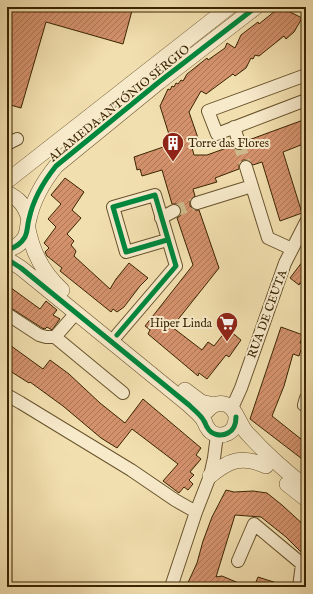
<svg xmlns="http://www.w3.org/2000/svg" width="313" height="594" font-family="'IM FELL English',serif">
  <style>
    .building { fill: url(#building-hatch); stroke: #3a2401 }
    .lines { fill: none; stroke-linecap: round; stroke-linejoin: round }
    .minor-tunnel { stroke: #cdba8c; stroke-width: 12; stroke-dasharray: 12 6; stroke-linecap: butt }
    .minor-casing { stroke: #68532c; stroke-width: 14 }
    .tertiary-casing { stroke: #68532c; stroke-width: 16 }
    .minor { stroke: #f7eacb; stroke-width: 12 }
    .tertiary { stroke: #f7eacb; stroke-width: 15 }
    .cycleway-casing { stroke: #f7eacb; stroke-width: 8 }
    .cycleway { stroke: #00873e; stroke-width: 5 }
    .labels { text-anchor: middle; stroke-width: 4; stroke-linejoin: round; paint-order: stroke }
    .street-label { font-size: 12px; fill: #3a2401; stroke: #f7eacb }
    .poi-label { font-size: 12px; fill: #3a2401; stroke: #f7eacb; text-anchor: start }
  </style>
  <defs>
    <pattern id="building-hatch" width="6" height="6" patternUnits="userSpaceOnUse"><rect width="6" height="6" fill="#d3916c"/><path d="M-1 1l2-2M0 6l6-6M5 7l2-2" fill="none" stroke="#ac7656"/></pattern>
  </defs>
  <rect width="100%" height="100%" fill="#f2dfaf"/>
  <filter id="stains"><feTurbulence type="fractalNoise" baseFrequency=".005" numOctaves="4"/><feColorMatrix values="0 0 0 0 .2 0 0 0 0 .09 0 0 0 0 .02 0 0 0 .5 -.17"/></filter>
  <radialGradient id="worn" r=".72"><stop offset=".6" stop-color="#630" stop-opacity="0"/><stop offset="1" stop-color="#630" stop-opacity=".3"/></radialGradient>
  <path class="building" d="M7 7H133L123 44 46 22 21 108 7 104Z
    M280 7 302 18 294 32 286 39 284 36 259 56 255 55 253 59 251 58 246 68 235 76 233 74 206 94 201 91 189 112 198 138 190 140 194 155H207L232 146 237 150H241L245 148 246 141 306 119V143L283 152 302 213 280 221 262 162 253 165 248 160H243L239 165V169L215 178 217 182 193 189 195 196 190 201V206L195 210H199L219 268 172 327 202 350 208 342 214 346 225 332 230 331 241 340 229 357 226 355 207 379 199 373 198 376 148 334 150 330 145 326 193 265 177 218 181 215V208L178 204H172L162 170 142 176 140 169 137 170 134 157 172 144 160 106 168 89 170 90 172 86 174 87 176 83 178 84 181 80 183 81 187 74 207 58 208 60 225 48 227 43 235 48 241 35 258 22 259 24Z
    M65 178 84 192 72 210 81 218 67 234 74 241 71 245 76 251 74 256 110 289 116 279 129 263 148 278 140 286 124 307 117 312 113 309 111 312 60 271 62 268 47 256 45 252 49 248 44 243 56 227 48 219 61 204 51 195Z
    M306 257V287L300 283 299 285 290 278Z
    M7 285 40 309 46 301 57 310 53 315 60 319 52 330 47 327 45 329 42 328 11 308 7 307Z
    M281 327 303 335 300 343 303 344 299 356 293 354 284 386 272 416 306 443V462L250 419Z
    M7 343 43 369 50 360 69 374 100 403 125 423 143 399 201 448 196 455 201 459 190 472 194 475 189 480 193 484 188 490 184 487 179 493 163 481 178 464 132 429 117 448 101 438 63 406 30 382 29 383 10 371 7 369Z
    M226 490 234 492 253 491 267 493 282 505 306 527V557L286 537 261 517 235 515 216 577 222 576 248 587H186L197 563 203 541 212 517Z
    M258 577 283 585V587H254Z"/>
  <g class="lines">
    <path class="minor-tunnel" d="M239 143 246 167
      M174 211 197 203"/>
    <g class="minor-casing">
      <path id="minor" d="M306 75 208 111 217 134 306 100
        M234 127 239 143
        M7 144 17 139
        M246 167 268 238 292 249
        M197 203 252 186
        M161 218 174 211
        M7 314 39 335 46 337H55L76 313
        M117 335 176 266 155 195 113 207 126 252 167 240
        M55 337 123 393
        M7 395 21 403 131 470 175 500 196 512
        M306 398 304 405 306 406
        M232 408 241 388 285 263 306 222
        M238 561 254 524 302 564 299 587
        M171 587 196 512 210 476 214 458 217 435"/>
    </g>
    <g class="tertiary-casing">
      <path id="tertiary" d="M7 181 229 7
        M7 193C20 199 25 206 29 219
        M28 229C33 254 44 274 62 290
        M7 250C14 248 21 244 25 237 28 231 27 226 29 219 33 200 44 181 56 166L159 82 256 7
        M7 259 21 268 189 405C194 410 201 415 204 421 206 424 205 424 207 427 211 435 221 437 228 433 234 430 236 423 236 417
        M185 390 201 402 214 405
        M207 411C212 404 221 401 229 406 236 410 240 426 247 433 265 453 285 471 306 487
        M210 476C229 460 242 455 266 466
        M287 484 306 499"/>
    </g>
    <use href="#minor" class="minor"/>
    <use href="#tertiary" class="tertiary"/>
    <g class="cycleway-casing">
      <path id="cycleway" d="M7 250C14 248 21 244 25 237 28 231 27 226 29 219 33 200 44 181 56 166L159 82 256 7
        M7 259 21 268 189 405C194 410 201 415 204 421 206 424 205 424 207 427 211 435 221 437 228 433 234 430 236 423 236 417
        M117 335 176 266 155 195 113 207 126 252 167 240"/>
    </g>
    <use href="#cycleway" class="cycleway"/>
  </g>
  <defs>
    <g id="building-pin" transform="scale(1.15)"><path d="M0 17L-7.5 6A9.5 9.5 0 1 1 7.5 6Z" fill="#8f2418" stroke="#f7eacb"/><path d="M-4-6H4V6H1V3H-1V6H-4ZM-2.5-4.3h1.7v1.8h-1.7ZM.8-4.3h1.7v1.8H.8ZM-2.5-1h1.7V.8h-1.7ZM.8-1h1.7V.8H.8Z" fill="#fff"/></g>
    <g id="supermarket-pin" transform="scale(1.15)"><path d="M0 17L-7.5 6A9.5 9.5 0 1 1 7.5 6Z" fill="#8f2418" stroke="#f7eacb"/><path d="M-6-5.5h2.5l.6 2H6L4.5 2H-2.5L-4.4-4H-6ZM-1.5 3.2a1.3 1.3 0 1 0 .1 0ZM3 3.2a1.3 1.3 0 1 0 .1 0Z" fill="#fff"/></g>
  </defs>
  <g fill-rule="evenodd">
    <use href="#building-pin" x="173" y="143"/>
    <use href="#supermarket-pin" x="227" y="323"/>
  </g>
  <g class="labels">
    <g class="street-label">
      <text transform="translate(119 103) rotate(-39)" y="4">ALAMEDA ANTÓNIO SÉRGIO</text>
      <text transform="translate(267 314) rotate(-70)" y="4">RUA DE CEUTA</text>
    </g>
    <g class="poi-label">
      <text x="188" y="147">Torre das Flores</text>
      <text x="212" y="327" text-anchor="end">Hiper Linda</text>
    </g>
  </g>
  <rect width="313" height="594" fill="none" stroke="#f2dfaf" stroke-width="24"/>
  <rect x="8" y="8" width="297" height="578" fill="none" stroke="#3a2401" stroke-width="2"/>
  <rect x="12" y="12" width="289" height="570" fill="none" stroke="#3a2401"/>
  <rect width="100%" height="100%" filter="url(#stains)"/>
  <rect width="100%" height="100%" fill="url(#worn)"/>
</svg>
